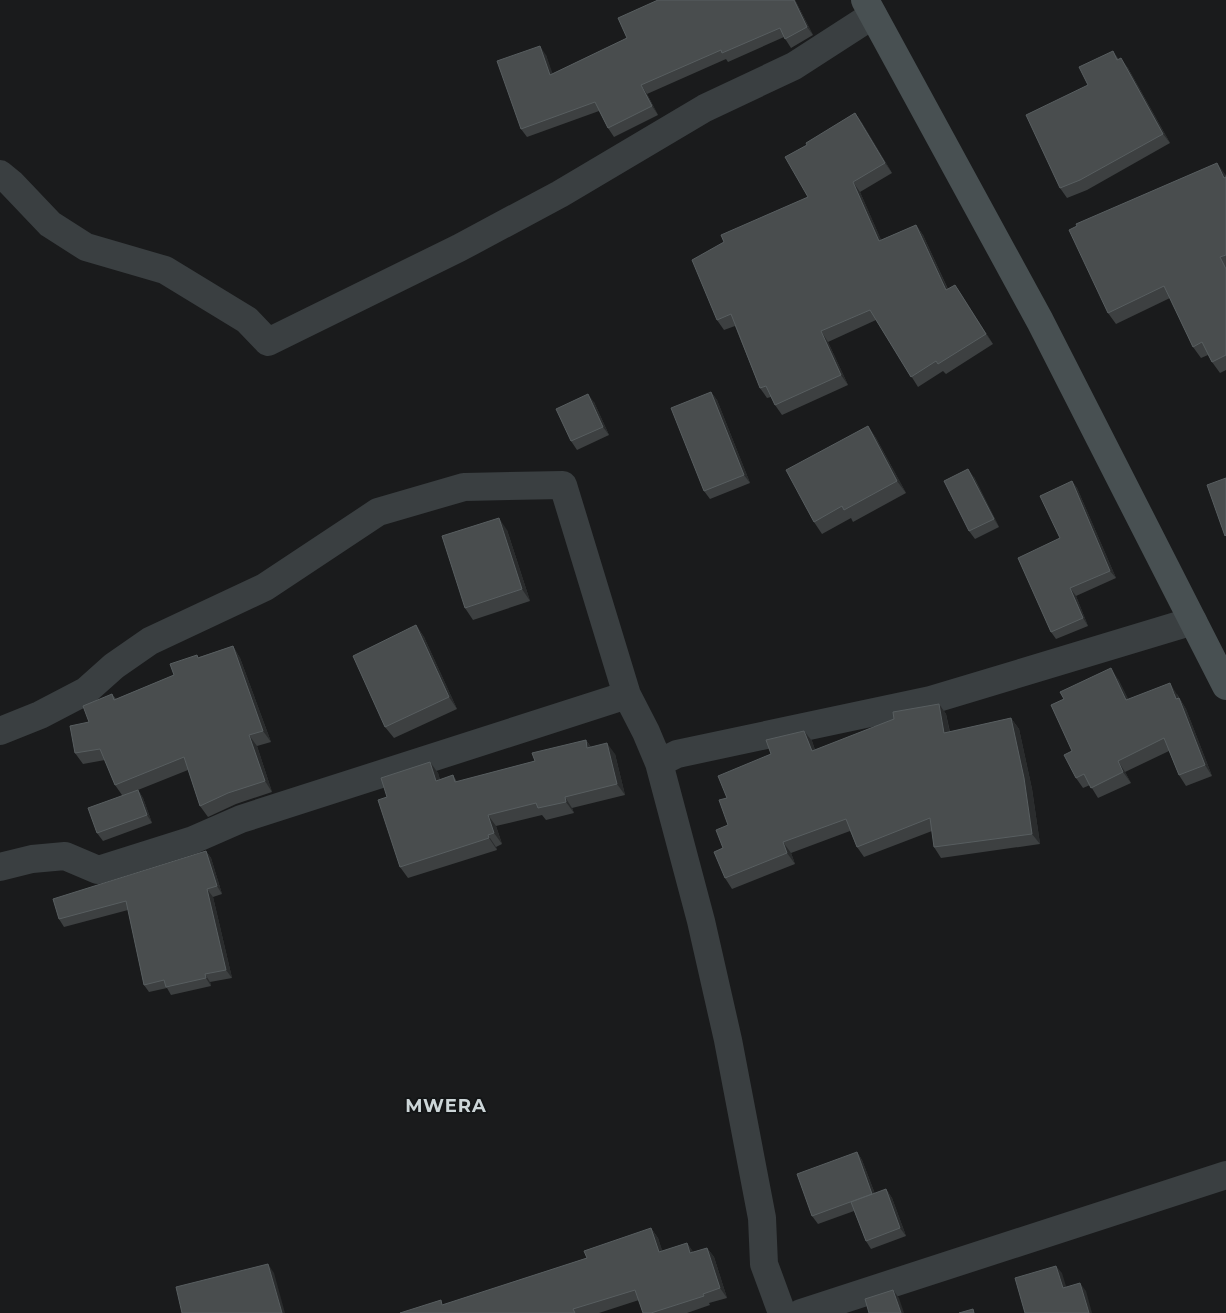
<svg xmlns="http://www.w3.org/2000/svg" width="1226" height="1313" font-family="Montserrat,sans-serif">
  <style>
    .lines { fill: none; stroke-linecap: round; stroke-linejoin: round }
    .minor { stroke: #3a3f41; stroke-width: 28 }
    .secondary { stroke: #485052; stroke-width: 28 }
    .wall { fill: #3d4041 }
    .shaded-wall { fill: #2a2c2d }
    .building { fill: #494d4e; stroke: #585e60 }
    .labels { text-anchor: middle; stroke-width: 4; stroke-linejoin: round; paint-order: stroke }
    .district-label { font-size: 18px; font-weight: bold; letter-spacing: 1px; fill: #cdd6d8; stroke: #141617 }
  </style>
  <rect width="100%" height="100%" fill="#1a1b1c"/>
  <g class="lines">
    <path class="minor" d="M0 174 11 183 50 224 86 247 165 270 247 320 268 342 459 248 560 194 705 108 794 66 873 15
      M0 731 40 715 86 691 114 666 150 641 265 587 378 512 464 487 563 485 627 695 646 732 659 763 677 754 931 700 1193 621
      M659 763 701 921 728 1040 762 1218 764 1264 782 1313
      M0 867 32 859 65 856 98 870 193 840 241 819 627 695
      M801 1313 1226 1175"/>
    <path class="secondary" d="M865 0 1040 321 1226 686"/>
  </g>
  <path class="wall" d="M658 0H795L813 35 791 48 784 37 728 62 726 59 647 94 658 115 614 137 608 128 599 111 527 137 521 129 546 55 552 74 627 38Z
    M1113 51 1119 60 1128 68 1170 143 1087 190 1067 198 1060 188 1088 85Z
    M855 113 862 123 892 173 860 192 881 240 916 225 923 235 948 289 955 285 993 344 946 374 943 371 918 387 876 320 828 342 848 385 782 415 775 405 771 397 767 398 760 388 735 326 724 330 717 320 808 197 807 145Z
    M1225 174 1226 176V370L1220 373 1212 362 1208 355 1201 358 1193 347 1170 298 1116 324 1108 313Z
    M711 392 717 400 750 483 710 499 704 491Z
    M594 402 609 435 577 450 571 441Z
    M868 426 876 438 906 493 853 522 851 518 822 534 814 522Z
    M974 477 999 527 975 539 969 531Z
    M1072 481 1077 488 1116 578 1076 596 1088 626 1056 639 1051 632 1060 538Z
    M507 530 530 601 473 620 465 608Z
    M416 625 424 637 457 709 394 738 385 727Z
    M233 646 240 658 271 742 257 746 272 792 236 804 208 817 200 806 188 770 138 790 143 798 152 823 103 841 97 833 122 795 115 785 105 760 83 764 75 753 89 722 112 694 116 699 174 675 199 657Z
    M1118 679 1128 699 1177 694 1186 709 1212 776 1186 786 1179 775 1169 751 1125 772 1131 783 1098 798 1090 785 1083 788 1076 778 1072 751Z
    M939 704 946 714 950 732 1011 718 1019 729 1032 789 1040 844 941 858 934 847 932 831 864 857 857 847 850 831 791 853 795 864 732 889 725 878 723 848 728 825 727 798 771 754 804 731 812 741 815 750Z
    M586 740 591 747 615 754 625 795 572 808 574 813 546 820 542 815 496 826 502 844 496 847 497 850 408 878 400 867 387 797 430 762 438 773 440 780 453 775 457 782 535 761Z
    M206 851 211 858 222 894 213 897 232 978 210 982 211 986 171 995 167 988 149 992 144 985 128 910 64 927 59 919Z
    M857 1152 862 1160 875 1194 886 1189 892 1198 906 1236 871 1249 866 1241 854 1211 818 1224 812 1216Z
    M651 1228 658 1238 662 1251 687 1243 693 1252 707 1248 714 1257 727 1298 709 1303 710 1305 687 1313H643L639 1300 599 1313H400L444 1305 587 1258Z"/>
  <path class="shaded-wall" d="M794 0H795L813 35 807 27Z
    M540 46 546 55 556 83 550 75Z
    M1121 58 1128 68 1170 143 1163 134Z
    M641 85 647 94 658 115 652 106Z
    M855 113 862 123 892 173 885 163Z
    M1217 163 1225 174 1226 181 1224 178Z
    M853 182 860 192 886 251 879 241Z
    M916 225 923 235 953 301 946 290Z
    M955 285 962 295 993 344 986 334Z
    M821 331 828 342 848 385 841 375Z
    M711 392 717 400 750 483 744 475Z
    M588 394 594 402 609 435 603 427Z
    M868 426 876 438 906 493 897 481Z
    M968 469 974 477 999 527 994 519Z
    M1072 481 1077 488 1116 578 1110 571Z
    M499 518 507 530 530 601 522 589Z
    M1070 588 1076 596 1088 626 1083 618Z
    M416 625 424 637 457 709 449 697Z
    M233 646 240 658 271 742 263 731Z
    M1111 668 1118 679 1134 711 1126 700Z
    M1170 683 1186 709 1212 776 1205 765Z
    M939 704 946 714 952 744 944 733Z
    M1011 718 1019 729 1032 789 1040 844 1032 834Z
    M804 731 812 741 819 761 812 751Z
    M249 735 257 746 272 792 265 781Z
    M586 740 594 752 587 748Z
    M607 743 615 754 625 795 617 784Z
    M1118 761 1125 772 1131 783 1123 772Z
    M430 762 438 773 444 792 436 781Z
    M138 790 143 798 152 823 147 815Z
    M565 797 572 808 574 813 566 802Z
    M488 815 496 826 502 844 494 833Z
    M488 835 496 847 497 850 489 838Z
    M783 842 791 853 795 864 787 853Z
    M206 851 211 858 222 894 217 886Z
    M207 889 213 897 232 978 226 970Z
    M205 974 210 982 211 986 206 978Z
    M857 1152 862 1160 878 1202 872 1194Z
    M886 1189 892 1198 906 1236 900 1228Z
    M651 1228 658 1238 666 1261 659 1252Z
    M687 1243 694 1253H690Z
    M707 1248 714 1257 727 1298 720 1288Z
    M268 1264 274 1273 285 1313H282Z
    M1056 1266 1062 1273 1069 1296 1063 1288Z
    M1080 1283 1086 1291 1092 1313H1089Z
    M893 1290 899 1298 904 1313H901Z"/>
  <path class="building" d="M658 0H794L807 27 785 39 780 28 722 53 721 50 641 85 652 106 608 128 595 102 521 129 497 61 540 46 550 75 627 38 618 18Z
    M1113 51 1117 60 1121 58 1163 134 1080 180 1060 188 1026 115 1088 85 1079 67Z
    M855 113 885 163 853 182 879 241 916 225 946 290 955 285 986 334 938 364 936 361 911 377 870 310 821 331 841 375 775 405 766 386 760 388 731 314 717 320 692 260 724 242 721 235 808 197 785 157 807 145 806 143Z
    M1217 163 1224 178 1226 177V255L1220 257 1226 269V355L1212 362 1202 342 1193 347 1164 286 1108 313 1069 230 1077 226 1076 224Z
    M711 392 744 475 704 491 671 408Z
    M588 394 603 427 571 441 556 409Z
    M868 426 897 481 844 510 842 506 814 522 786 470Z
    M968 469 994 519 969 531 944 481Z
    M1226 478V535L1225 536 1207 485Z
    M1072 481 1110 571 1070 588 1083 618 1051 632 1018 558 1060 538 1040 496Z
    M499 518 522 589 465 608 442 536Z
    M416 625 449 697 385 727 353 656Z
    M233 646 263 731 249 735 265 781 228 793 200 806 184 757 115 785 100 749 75 753 70 726 89 722 83 706 112 694 114 700 174 675 170 664 197 655 198 658Z
    M1111 668 1126 700 1170 683 1176 699 1179 698 1205 765 1179 775 1164 738 1118 761 1123 772 1091 788 1084 774 1076 778 1064 755 1072 751 1051 705 1064 699 1060 692Z
    M939 704 944 733 1011 718 1024 778 1032 834 934 847 930 818 857 847 846 819 783 842 787 853 725 878 714 852 723 848 716 830 728 825 719 800 727 798 718 776 771 754 766 740 804 731 812 751 894 719 893 712Z
    M586 740 587 748 607 743 617 784 565 797 566 802 538 808 536 803 488 815 494 833 488 835 489 838 400 867 378 800 387 797 381 778 430 762 436 781 453 775 455 782 535 761 532 753Z
    M138 790 147 815 97 833 88 808Z
    M206 851 217 886 207 889 226 970 205 974 206 978 166 987 164 980 144 985 126 901 59 919 53 899Z
    M857 1152 872 1194 812 1216 797 1174Z
    M886 1189 900 1228 866 1241 851 1202Z
    M651 1228 659 1252 687 1243 690 1253 707 1248 720 1288 703 1294 704 1296 651 1313H643L635 1290 573 1309 575 1313H400L441 1300 442 1305 587 1258 584 1251Z
    M268 1264 282 1313H182L176 1287Z
    M1056 1266 1063 1288 1080 1283 1089 1313H1025L1015 1278Z
    M893 1290 901 1313H869L865 1299Z
    M973 1309 974 1313H959Z"/>
  <g class="labels">
    <g class="district-label">
      <text x="446" y="1112">MWERA</text>
    </g>
  </g>
</svg>
